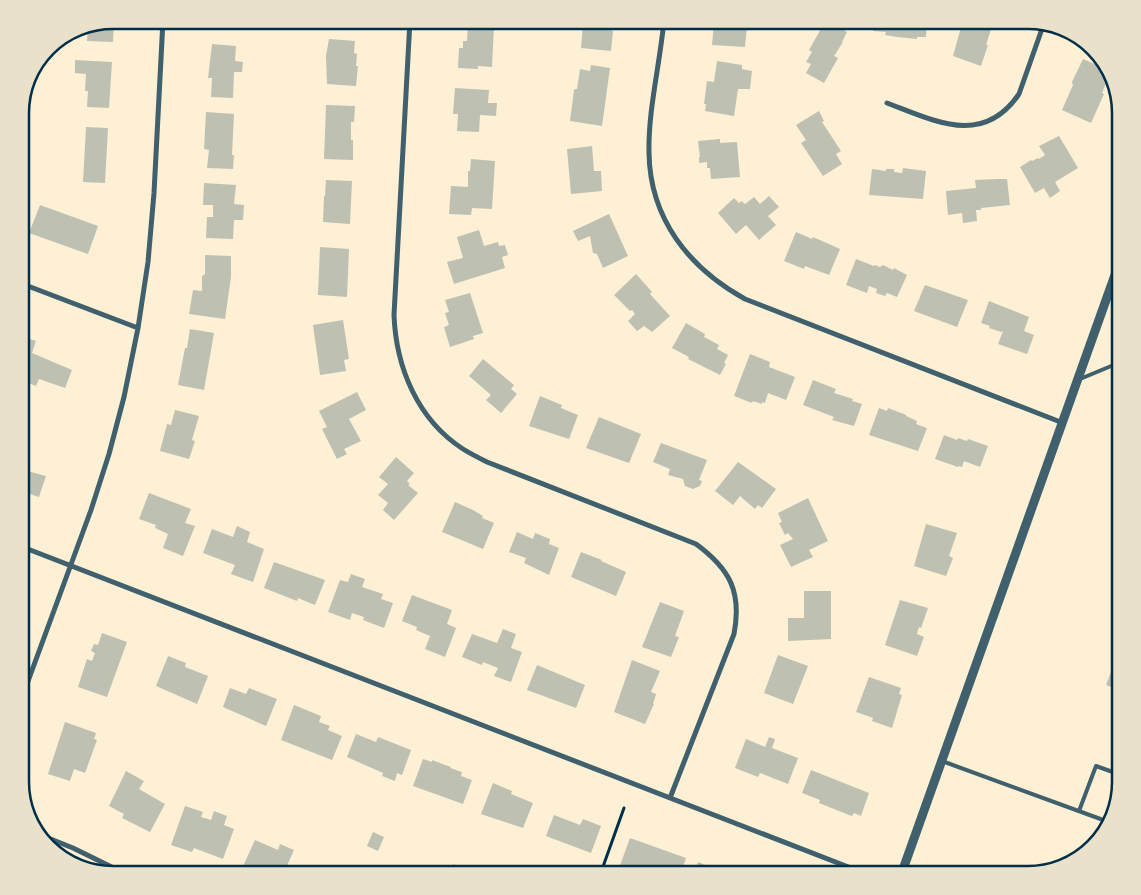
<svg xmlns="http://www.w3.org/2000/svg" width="1141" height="895" font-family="Manrope,sans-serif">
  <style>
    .building { fill: #bec0b2 }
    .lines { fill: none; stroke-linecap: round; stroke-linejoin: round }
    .path { stroke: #003049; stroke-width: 3 }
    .service { stroke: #3f606c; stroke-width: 4 }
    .minor { stroke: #3f606c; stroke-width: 5 }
    .tertiary { stroke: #3f606c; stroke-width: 9 }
    .rim { fill: none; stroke: #003049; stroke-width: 2.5 }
  </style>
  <rect width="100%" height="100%" fill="#fdf0d5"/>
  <path class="building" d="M113 20H114L113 42 87 41 88 29Z
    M212 20H235V28L211 26Z
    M586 20H611L610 30 613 31 611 51 581 48 583 24 585 25Z
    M720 20H742V26H747L745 47 712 45 714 23 720 24Z
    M826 20 847 32 842 42H843L834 56 838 58 824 83 806 73 811 64 806 62 812 52 809 50Z
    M874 20H927L926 37H917V39L897 37 885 35 886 32 873 31Z
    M963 20H994L986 45H988L981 66 953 56Z
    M468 25 494 26 492 67 478 66V69L458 68 459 48H463V41H467Z
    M329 39 355 41 354 53 357 54 356 66H358L356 86 327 84 326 56Z
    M212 44 236 46 235 61 243 62 242 72H234L233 98 211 97 212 78H208Z
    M1083 59 1111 71 1102 93 1104 94 1091 123 1062 110 1073 85 1072 82Z
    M75 60 112 62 109 108 87 107 88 91H85L86 74 75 73Z
    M717 61 742 65V69L752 71 750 89H738L734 116 705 111 706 104H704L707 81 714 82Z
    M591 65 610 68 602 126 570 121 574 90 575 89H577L580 69 590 71Z
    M455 88 489 90 488 103H497L496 116 480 115 479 132 457 131 458 114H453Z
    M326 105 355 106 354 122H351V140H353V160L324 159Z
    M819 111 824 121 822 122 841 151 836 154 842 164 823 176 801 143 806 140 796 125Z
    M206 112 234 114 232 155H234L233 169 207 168 209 150 204 149Z
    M86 127 108 128 105 183 83 182Z
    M1059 136 1078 168 1055 182 1060 191 1050 198 1044 188 1035 193 1020 167 1031 160 1032 161 1038 158 1039 159 1045 155 1039 146Z
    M720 139V143L737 142 740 177 711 179 710 168H707V162L699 163V157H700L698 141Z
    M592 146 594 171H601L602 191 571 194 567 149Z
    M471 159 495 161 492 209 472 208 471 215 449 214 451 186 468 187V171H470Z
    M903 168 926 171 923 199 869 195 872 169 886 171V169H894V172L902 173Z
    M997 179H1007L1010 205 981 208V210H976L977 221 963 223 962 213 948 215 946 191 976 188 975 180Z
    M326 180 352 181 350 224 323 222 324 196H325Z
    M204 183 236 185 234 204 244 205 243 220H234L233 239 206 238 207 217H213V205H203Z
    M769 196 779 207 768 216 776 225 759 240 746 225 736 234 718 213 734 198 739 203 742 201 745 204 754 197 760 204Z
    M40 205 98 226 88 254 29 233Z
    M609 214 628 256 603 268 597 254 593 253 590 236 578 241 573 231Z
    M479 230 484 246 498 242 499 246 505 245 508 255 502 257 505 268 454 284 447 262 463 258 457 237Z
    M796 232 812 239 813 237 840 249 829 275 805 266 804 269 784 261Z
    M320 247 349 249 347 297 318 295Z
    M205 255 231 256V277L225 319 189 314 193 290 202 291V276L205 274Z
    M856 259 874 266 875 265 880 267 883 265 893 270 894 268 907 275 897 297 887 293 885 296 876 293 877 289 869 286 867 293 846 285Z
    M636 274 652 292 650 294 670 316 652 332 644 326 637 331 628 321 635 314 632 310 630 311 614 295Z
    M925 285 968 300 957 327 914 311Z
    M470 293 483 333 473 336 474 339 450 347 444 327 449 325 445 313 449 312 445 300Z
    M989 301 1029 317 1024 331 1034 335 1027 354 998 344 1003 331 1001 332 989 328 990 326 981 323Z
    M343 320 349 359 344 360 346 371 320 375 313 325Z
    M686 323 705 334 704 337 719 345 717 349 728 355 724 363 726 364 720 375 688 359 689 357 672 348Z
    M190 329 214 333 204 390 178 385 185 348H187Z
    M20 336 36 341 32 353 72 370 65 388 39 379 36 386 23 381 25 375 20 373Z
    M750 354 770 362 769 367 795 377 786 400 768 393 765 403 762 402V404L753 401 752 403 734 396Z
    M483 359 514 385 511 389 517 394 501 413 486 400 491 395 469 376Z
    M813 380 836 389 834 393 853 399 852 401 862 404 854 426 832 420 834 417 803 405Z
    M357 392 366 410 349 419 361 441 344 449 347 454 337 459 322 429 327 427 319 411Z
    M540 396 562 405 561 408 578 415 569 439 529 426Z
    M879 408 887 411 888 408 904 414 906 415V416L917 421 916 424 927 428 918 451 869 435Z
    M175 410 199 416 192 440 195 441 189 459 160 451 167 424 171 425Z
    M599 417 641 434 629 463 586 448Z
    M944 435 957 440 958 438 967 441 968 439 988 446 980 467 964 461 962 467 959 466 958 467 935 459Z
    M661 443 707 460 699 480 702 481 700 486 693 489 685 486 683 479 668 475 670 469 653 462Z
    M396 457 414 473 407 481 410 484 408 485 418 493 394 520 383 510 388 503 378 495 388 484 379 477Z
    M738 462 776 489 762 508 758 505 755 509 740 496 733 505 715 491Z
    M20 469 46 476 39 497 20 491Z
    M149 493 191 509 185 523 195 526 183 556 163 548 168 534 155 528 156 525 139 519Z
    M808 498 828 541 809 550 813 557 791 567 780 545 793 539 788 533 785 535 779 523 782 522 778 513Z
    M455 502 473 510 483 516 482 518 494 523 483 549 442 532Z
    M926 524 957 533 949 556 953 558 946 576 914 566Z
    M237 526 250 532 247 542 264 549 253 582 231 574 235 565 203 553 212 529 233 537Z
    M517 532 533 539 535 533 550 539 549 544 559 548 549 575 524 563 526 558 509 552Z
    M581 552 602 560 601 561 626 572 616 596 571 577Z
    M274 562 325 580 315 605 298 598 297 601 264 588Z
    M351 574 365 579 362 587 383 594 381 599 393 603 384 628 363 620 364 617 352 613 350 620 328 612 340 580 348 582Z
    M804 591H831V639L788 641V618H804Z
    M412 595 452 610 447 624 456 628 445 657 425 649 430 636 416 630 417 627 402 621Z
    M900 600 928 608 921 628 919 627 917 634 924 637 917 656 885 645Z
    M660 602 684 611 675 636 679 637 671 657 642 647Z
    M503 629 516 634 511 648 522 652 511 682 494 676 498 668 483 662 482 665 462 657 472 634 497 643Z
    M102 633 127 642 107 697 78 687 87 659 92 661 95 653 91 651 94 644 98 645Z
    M1121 645V691L1106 685Z
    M778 655 808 666 793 704 764 693Z
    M168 656 186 663 185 667 208 676 197 704 156 686Z
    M632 660 660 671 651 692 656 694 653 704H654L645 724 614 712Z
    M537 665 585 685 576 708 527 690Z
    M869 677 901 688 899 694 902 695 892 728 872 721 873 718 856 712Z
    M230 688 246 694 249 688 277 699 266 726 223 707Z
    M294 705 321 716 319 722 330 726 328 730 342 736 332 760 281 740Z
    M65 722 96 733 94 739 97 740 85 773 74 769 70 781 48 774Z
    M356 734 376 742 378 737 411 750 402 775 397 773 395 781 382 776 383 773 347 757Z
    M769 737 775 739 772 748 798 758 788 784 760 773 758 777 735 768 746 739 765 747Z
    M423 759 432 762V760L451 767 450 768 462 772 461 776 472 780 463 804 413 786Z
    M811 770 869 793 861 816 854 813 852 816 849 815 819 803 820 800 802 793Z
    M126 771 144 781 139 789 165 804 150 832 122 818 124 814 109 806Z
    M493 783 512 791 511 794 533 803 523 828 481 814Z
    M185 806 203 812 201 817 211 820 214 811 227 816 224 825 234 829 223 859 194 848 192 852 171 845Z
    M554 815 580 825 583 819 601 826 591 853 546 836Z
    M373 832 384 837 378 851 367 846Z
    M630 838 686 858 680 875H637L619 868Z
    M255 840 278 850 280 844 294 850 283 875 271 873 270 875H239Z
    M698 862 731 875H693Z
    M453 864 462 867 459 875H449Z
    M309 868 325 875H306Z"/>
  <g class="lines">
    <path class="path" d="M600 875 624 808"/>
    <path class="service" d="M1080 379 1116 364 1121 363
      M942 761 1106 821
      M1079 811 1096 766 1121 775"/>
    <path class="minor" d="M410 20 394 315C396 368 418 420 463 449 471 454 479 458 487 462L696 544C730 569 742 592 734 634L670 798
      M664 20C660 64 648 110 649 153 650 219 689 268 745 299L1063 423
      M887 103C935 121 983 147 1019 94L1043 26
      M20 283 138 328
      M20 546 869 875
      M20 703 91 510 109 454 124 397 138 328 148 262 154 193 163 20
      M38 834 73 848 128 875"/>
    <path class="tertiary" d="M901 875 1121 258"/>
  </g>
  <path d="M0 0H1141V895H0ZM113 29H1028A84 84 0 0 1 1112 113V782A84 84 0 0 1 1028 866H113A84 84 0 0 1 29 782V113A84 84 0 0 1 113 29Z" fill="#e9e1ca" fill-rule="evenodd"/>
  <path class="rim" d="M113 29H1028A84 84 0 0 1 1112 113V782A84 84 0 0 1 1028 866H113A84 84 0 0 1 29 782V113A84 84 0 0 1 113 29Z"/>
</svg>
